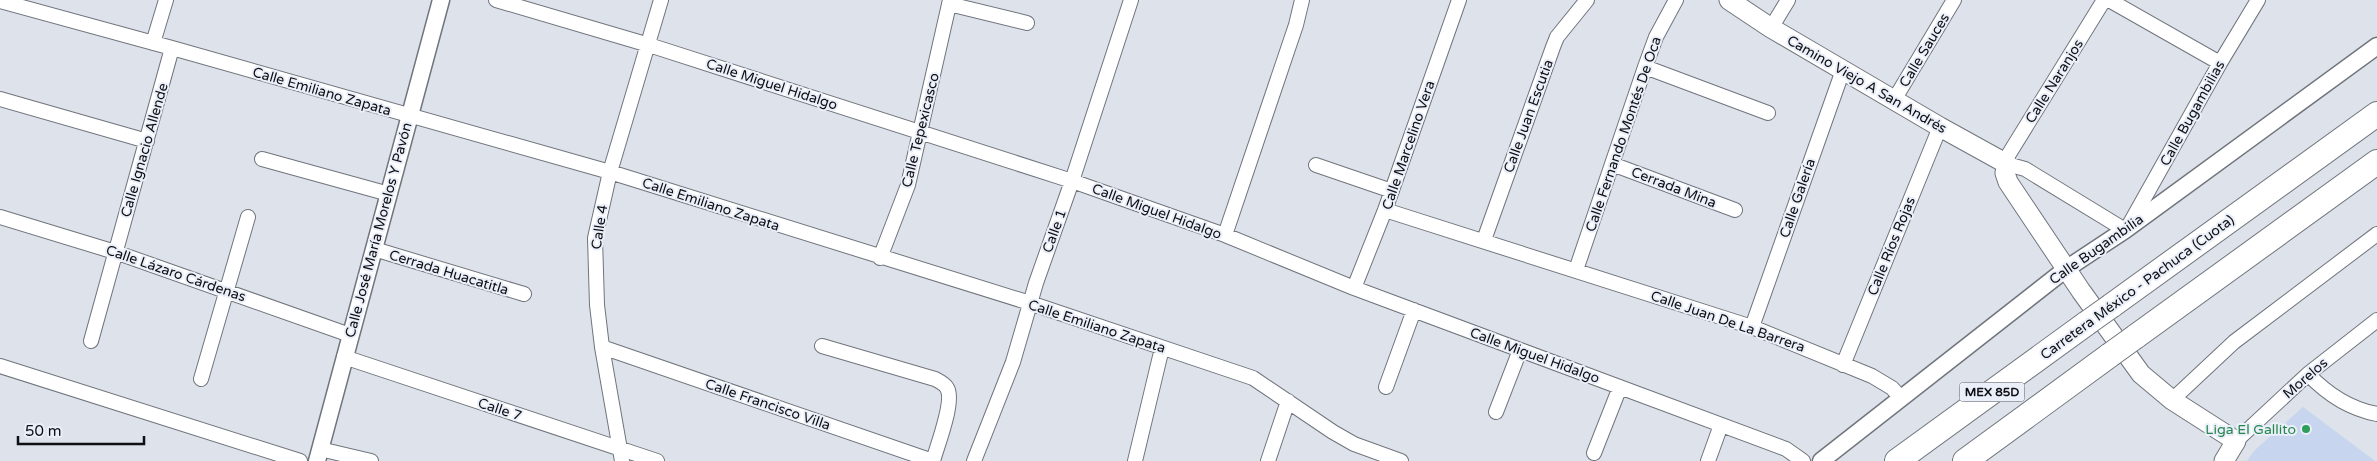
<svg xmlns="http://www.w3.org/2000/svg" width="2377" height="461" font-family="'Varela Round',sans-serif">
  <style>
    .green { fill: #c7d5ee }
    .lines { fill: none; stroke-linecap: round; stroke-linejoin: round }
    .minor-casing { stroke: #70757d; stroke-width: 16 }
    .tertiary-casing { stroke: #70757d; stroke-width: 19 }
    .secondary-casing { stroke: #70757d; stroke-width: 21 }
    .motorway-casing { stroke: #70757d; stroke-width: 26 }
    .minor { stroke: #fff; stroke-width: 14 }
    .tertiary { stroke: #fff; stroke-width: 16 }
    .secondary { stroke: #fff; stroke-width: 19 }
    .motorway { stroke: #fff; stroke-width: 24 }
    .motorway-bridge-casing { stroke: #70757d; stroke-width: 26; stroke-linecap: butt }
    .motorway-bridge { stroke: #fff; stroke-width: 24 }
    .leisure-dot { fill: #2e9e5b; stroke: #eaeff9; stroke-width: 2 }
    .labels { text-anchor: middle; stroke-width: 4; stroke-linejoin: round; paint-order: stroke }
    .shield { fill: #eaeff9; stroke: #505257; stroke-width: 1 }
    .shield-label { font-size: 12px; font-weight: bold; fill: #0e0f12 }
    .street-label { font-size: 14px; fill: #0e0f12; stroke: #eaeff9 }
    .leisure-label { font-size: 14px; fill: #27864d; stroke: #eaeff9; text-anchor: end }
  </style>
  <rect width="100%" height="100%" fill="#dde2eb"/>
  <path class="green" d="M2303 407 2375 461H2247L2254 451Z"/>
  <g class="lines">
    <g class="minor-casing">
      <path id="minor" d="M496 0 649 45 1072 181 1225 235 1354 288 1786 449 1803 461
        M2109 0 2220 63
        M0 1 172 48 610 172 1030 303 1253 378 1333 432 1354 444 1401 461
        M949 4 1027 23
        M1771 28 1788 0
        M153 43 166 0
        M1645 67 1768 113
        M0 99 147 141
        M1894 100 1954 0
        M262 159 389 194
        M2004 162 2104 0
        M1612 164 1735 210
        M2007 164 2025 169 2125 230
        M1316 165 1392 191
        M1385 210 1752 327 1872 376 1892 388 1901 398
        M0 217 115 252 350 335
        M2128 227 2220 63 2258 0
        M1225 235 1296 25 1302 0
        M1484 240 1553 47 1557 37 1587 0
        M374 249 524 294
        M880 258 908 185 950 0
        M1576 270 1645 67 1656 37 1676 0
        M1354 288 1385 210 1459 0
        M1752 327 1843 70
        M91 341 172 48
        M822 346 935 379C939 381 945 384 947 388 955 401 937 446 933 461
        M602 347 933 461
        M344 357 657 461
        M1843 365 1940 127
        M0 366 300 461
        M2308 374C2327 394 2350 409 2377 414
        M201 379 248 217
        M1386 387 1414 310
        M2172 400 2234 342 2377 234
        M1496 412 1520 350
        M2236 441 2308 374 2377 320
        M320 449 371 461
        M1594 453 1620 387
        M622 461 602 347 597 305 595 238 610 172 661 0
        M974 461 1013 362 1036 283 1072 181 1131 0
        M1135 461 1162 348
        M1268 461 1288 401
        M1708 461 1721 425"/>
    </g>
    <g class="tertiary-casing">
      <path id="tertiary" d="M317 461 441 0
        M1821 461 2066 269 2125 230 2377 46"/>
    </g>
    <g class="secondary-casing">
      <path id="secondary" d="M1729 0 1771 28 1940 127 2007 164 2005 173 2008 182 2081 291 2141 374 2172 400 2236 441 2224 461"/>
    </g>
    <g class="motorway-casing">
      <path id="motorway" d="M2111 306 2377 114
        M2135 337 2377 162
        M1897 461 2087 323
        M1965 461 2110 355"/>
    </g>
    <use href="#minor" class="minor"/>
    <use href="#tertiary" class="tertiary"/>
    <use href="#secondary" class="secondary"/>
    <use href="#motorway" class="motorway"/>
    <g class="motorway-bridge-casing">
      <path id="motorway-bridge" d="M2087 323 2111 306
        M2110 355 2135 337"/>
    </g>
    <use href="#motorway-bridge" class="motorway-bridge"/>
  </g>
  <circle class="leisure-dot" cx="2306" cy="429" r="5"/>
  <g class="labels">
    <rect class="shield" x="1959.5" y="382.5" width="65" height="19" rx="4"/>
    <g class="shield-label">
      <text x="1992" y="396">MEX 85D</text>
    </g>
    <g class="street-label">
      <text transform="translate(1924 50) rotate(-59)" y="5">Calle Sauces</text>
      <text transform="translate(2054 81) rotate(-58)" y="5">Calle Naranjos</text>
      <text transform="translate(772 84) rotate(18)" y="5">Calle Miguel Hidalgo</text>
      <text transform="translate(1867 84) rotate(30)" y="5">Camino Viejo A San Andrés</text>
      <text transform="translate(322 91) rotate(16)" y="5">Calle Emiliano Zapata</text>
      <text transform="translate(2192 113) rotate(-61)" y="5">Calle Bugambilias</text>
      <text transform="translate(1528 116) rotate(-70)" y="5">Calle Juan Escutia</text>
      <text transform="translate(920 130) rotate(-76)" y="5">Calle Tepexicasco</text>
      <text transform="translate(1623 134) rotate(-71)" y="5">Calle Fernando Montés De Oca</text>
      <text transform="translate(1408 145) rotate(-71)" y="5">Calle Marcelino Vera</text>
      <text transform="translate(144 150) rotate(-74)" y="5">Calle Ignacio Allende</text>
      <text transform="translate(1674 187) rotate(21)" y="5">Cerrada Mina</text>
      <text transform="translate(1797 198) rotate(-71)" y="5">Calle Galería</text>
      <text transform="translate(711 204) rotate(18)" y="5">Calle Emiliano Zapata</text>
      <text transform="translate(1157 211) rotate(20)" y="5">Calle Miguel Hidalgo</text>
      <text transform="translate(599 227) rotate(-81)" y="5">Calle 4</text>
      <text transform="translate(378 230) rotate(-75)" y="5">Calle José María Morelos Y Pavón</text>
      <text transform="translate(1054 231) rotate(-70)" y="5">Calle 1</text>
      <text transform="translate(1891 246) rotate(-68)" y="5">Calle Ríos Rojas</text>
      <text transform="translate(2096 249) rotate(-35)" y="5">Calle Bugambilia</text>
      <text transform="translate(449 272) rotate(17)" y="5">Cerrada Huacatitla</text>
      <text transform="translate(176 273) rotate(19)" y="5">Calle Lázaro Cárdenas</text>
      <text transform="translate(2137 287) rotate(-36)" y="5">Carretera México - Pachuca (Cuota)</text>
      <text transform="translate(1728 321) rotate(19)" y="5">Calle Juan De La Barrera</text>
      <text transform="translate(1097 326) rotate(18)" y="5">Calle Emiliano Zapata</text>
      <text transform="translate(1535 355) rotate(20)" y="5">Calle Miguel Hidalgo</text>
      <text transform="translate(2305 378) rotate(-41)" y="5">Morelos</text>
      <text transform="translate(768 404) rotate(19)" y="5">Calle Francisco Villa</text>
      <text transform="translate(500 409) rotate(18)" y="5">Calle 7</text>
    </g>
    <g class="leisure-label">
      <text x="2296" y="434">Liga El Gallito</text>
    </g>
  </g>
  <path d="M18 436v8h126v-8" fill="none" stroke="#0e0f12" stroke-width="2.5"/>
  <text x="25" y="436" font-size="15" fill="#0e0f12" stroke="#eaeff9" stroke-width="4" paint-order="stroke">50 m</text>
</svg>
